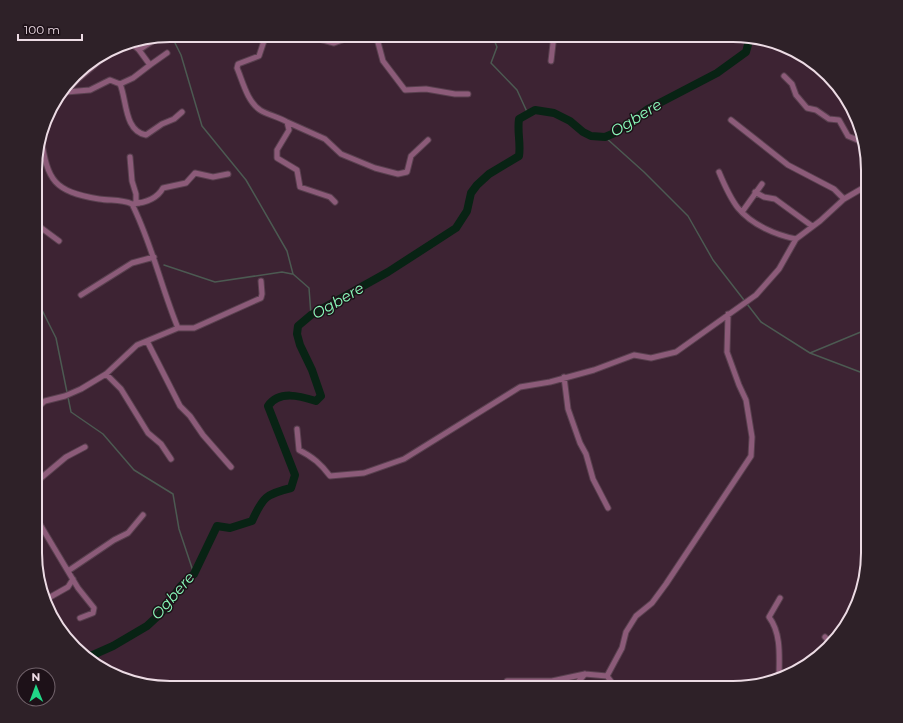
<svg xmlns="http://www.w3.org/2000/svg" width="903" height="723" font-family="Montserrat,sans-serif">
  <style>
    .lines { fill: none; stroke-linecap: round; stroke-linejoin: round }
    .stream { stroke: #4c5a52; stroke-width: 1.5 }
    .river { stroke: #082314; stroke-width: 8 }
    .minor-casing { stroke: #59404f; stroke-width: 7 }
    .minor { stroke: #8c5b79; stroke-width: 5 }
    .labels { text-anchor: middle; stroke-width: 3; stroke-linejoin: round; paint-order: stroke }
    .water-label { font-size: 15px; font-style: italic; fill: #8afcbb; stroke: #1d1118 }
    .rim { fill: none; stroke: #ecdbe4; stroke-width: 2 }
  </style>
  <rect width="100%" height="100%" fill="#3d2333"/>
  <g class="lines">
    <path class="stream" d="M171 35 181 55 202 126 246 180 287 251 293 274 309 288 311 315
      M492 35 497 47 491 63 517 90 528 114
      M605 137 644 172 688 216 713 260 761 322 810 353 868 375
      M164 265 215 282 282 272 292 274
      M36 298 56 338 71 412 103 434 134 470 173 494 179 529 194 574
      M810 353 868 329"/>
    <path class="river" d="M86 658 113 646 147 626 161 613 181 586 194 574 217 526 230 528 252 521C263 497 266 494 291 488L295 475 268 406C279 390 300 396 316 401L321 396 312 370 300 345 297 334 298 326 311 315 388 272 456 228 467 211 471 193 477 185 489 174 519 156C521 143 517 132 519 119L535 110 554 113 570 121 583 132 591 136 605 137 617 132 648 109 717 73 746 52 749 41 748 37"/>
    <g class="minor-casing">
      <path id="minor" d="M266 35 259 56 238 64 237 68C243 82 247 101 260 110 268 115 279 117 287 122L289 130 277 150V158L297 170 300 187 330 197 335 202
        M304 35 334 43 356 35
        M376 35 383 61 405 90 426 89 455 94H468
        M410 35 413 37
        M130 42 139 50 157 38
        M551 61 554 35
        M150 65 167 53
        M784 76 792 84 796 95 807 108 816 110 829 119 839 120 848 136 862 142
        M120 84 133 78 150 65 139 50
        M66 92 90 90 110 80 120 84C127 100 124 131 146 135L162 124 174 119 182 112
        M52 105 78 79 110 52
        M731 120 788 165 834 189 844 199
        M287 122 325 139 341 154 375 168 398 174 407 172 411 156 428 140
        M41 138C48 181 53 191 99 199 111 201 121 199 132 204 152 244 161 287 178 328
        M130 157 132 181 136 194V201L139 203
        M36 158 43 152
        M719 172C724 184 730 198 738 208 752 225 776 235 796 239
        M755 192 764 197 775 199 812 226
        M132 204C144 203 157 199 163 188L186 183 195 173 213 177 228 174
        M742 212 762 184
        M36 224 59 241
        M81 295 132 263 154 257
        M147 341 180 406 190 416 203 435 231 467
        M106 374 121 389 148 433 161 444 171 459
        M564 377 568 409 580 443 586 454 593 479 608 508
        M36 409 45 401 65 396 81 389 106 374 137 345 178 328H194L261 298 262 294 261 281
        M297 429 299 450C313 457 321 464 330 476L364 473 404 459 520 387 550 382 594 370 634 355 651 358 676 352 756 295 779 269 796 239 820 221 844 199 868 185
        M35 483 66 457 85 447
        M35 516 78 588 94 608 93 613 80 618
        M68 571 114 540 128 533 143 515
        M45 600 68 587 73 579
        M825 637 832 644
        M607 676 622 648 626 632 636 616 652 603 666 584 751 456 752 437 746 400 739 385 727 352 728 314
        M779 679C779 659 782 634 769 617L780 598
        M507 681H552L585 674 607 676 616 688
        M577 688 578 682 585 674
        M718 688 722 684"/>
    </g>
    <use href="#minor" class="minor"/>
  </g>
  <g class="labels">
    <g class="water-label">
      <text transform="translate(636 118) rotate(-32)" y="5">Ogbere</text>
      <text transform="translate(338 301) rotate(-30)" y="5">Ogbere</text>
      <text transform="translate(173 596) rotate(-49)" y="5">Ogbere</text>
    </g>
  </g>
  <path d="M0 0H903V723H0ZM170 42H733A128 128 0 0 1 861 170V553A128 128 0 0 1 733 681H170A128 128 0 0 1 42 553V170A128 128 0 0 1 170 42Z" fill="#2e2128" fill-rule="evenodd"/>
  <path class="rim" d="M170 42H733A128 128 0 0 1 861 170V553A128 128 0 0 1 733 681H170A128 128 0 0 1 42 553V170A128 128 0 0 1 170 42Z"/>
  <g transform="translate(36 687) rotate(359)"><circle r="19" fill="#1d1118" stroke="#70626a"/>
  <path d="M0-3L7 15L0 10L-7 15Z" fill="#21d887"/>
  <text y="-6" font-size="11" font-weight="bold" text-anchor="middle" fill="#ecdbe4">N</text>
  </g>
  <path d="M18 34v6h64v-6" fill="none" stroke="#ecdbe4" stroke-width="2"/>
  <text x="24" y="34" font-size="12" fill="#ecdbe4" stroke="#1d1118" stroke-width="3" paint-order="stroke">100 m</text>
</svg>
